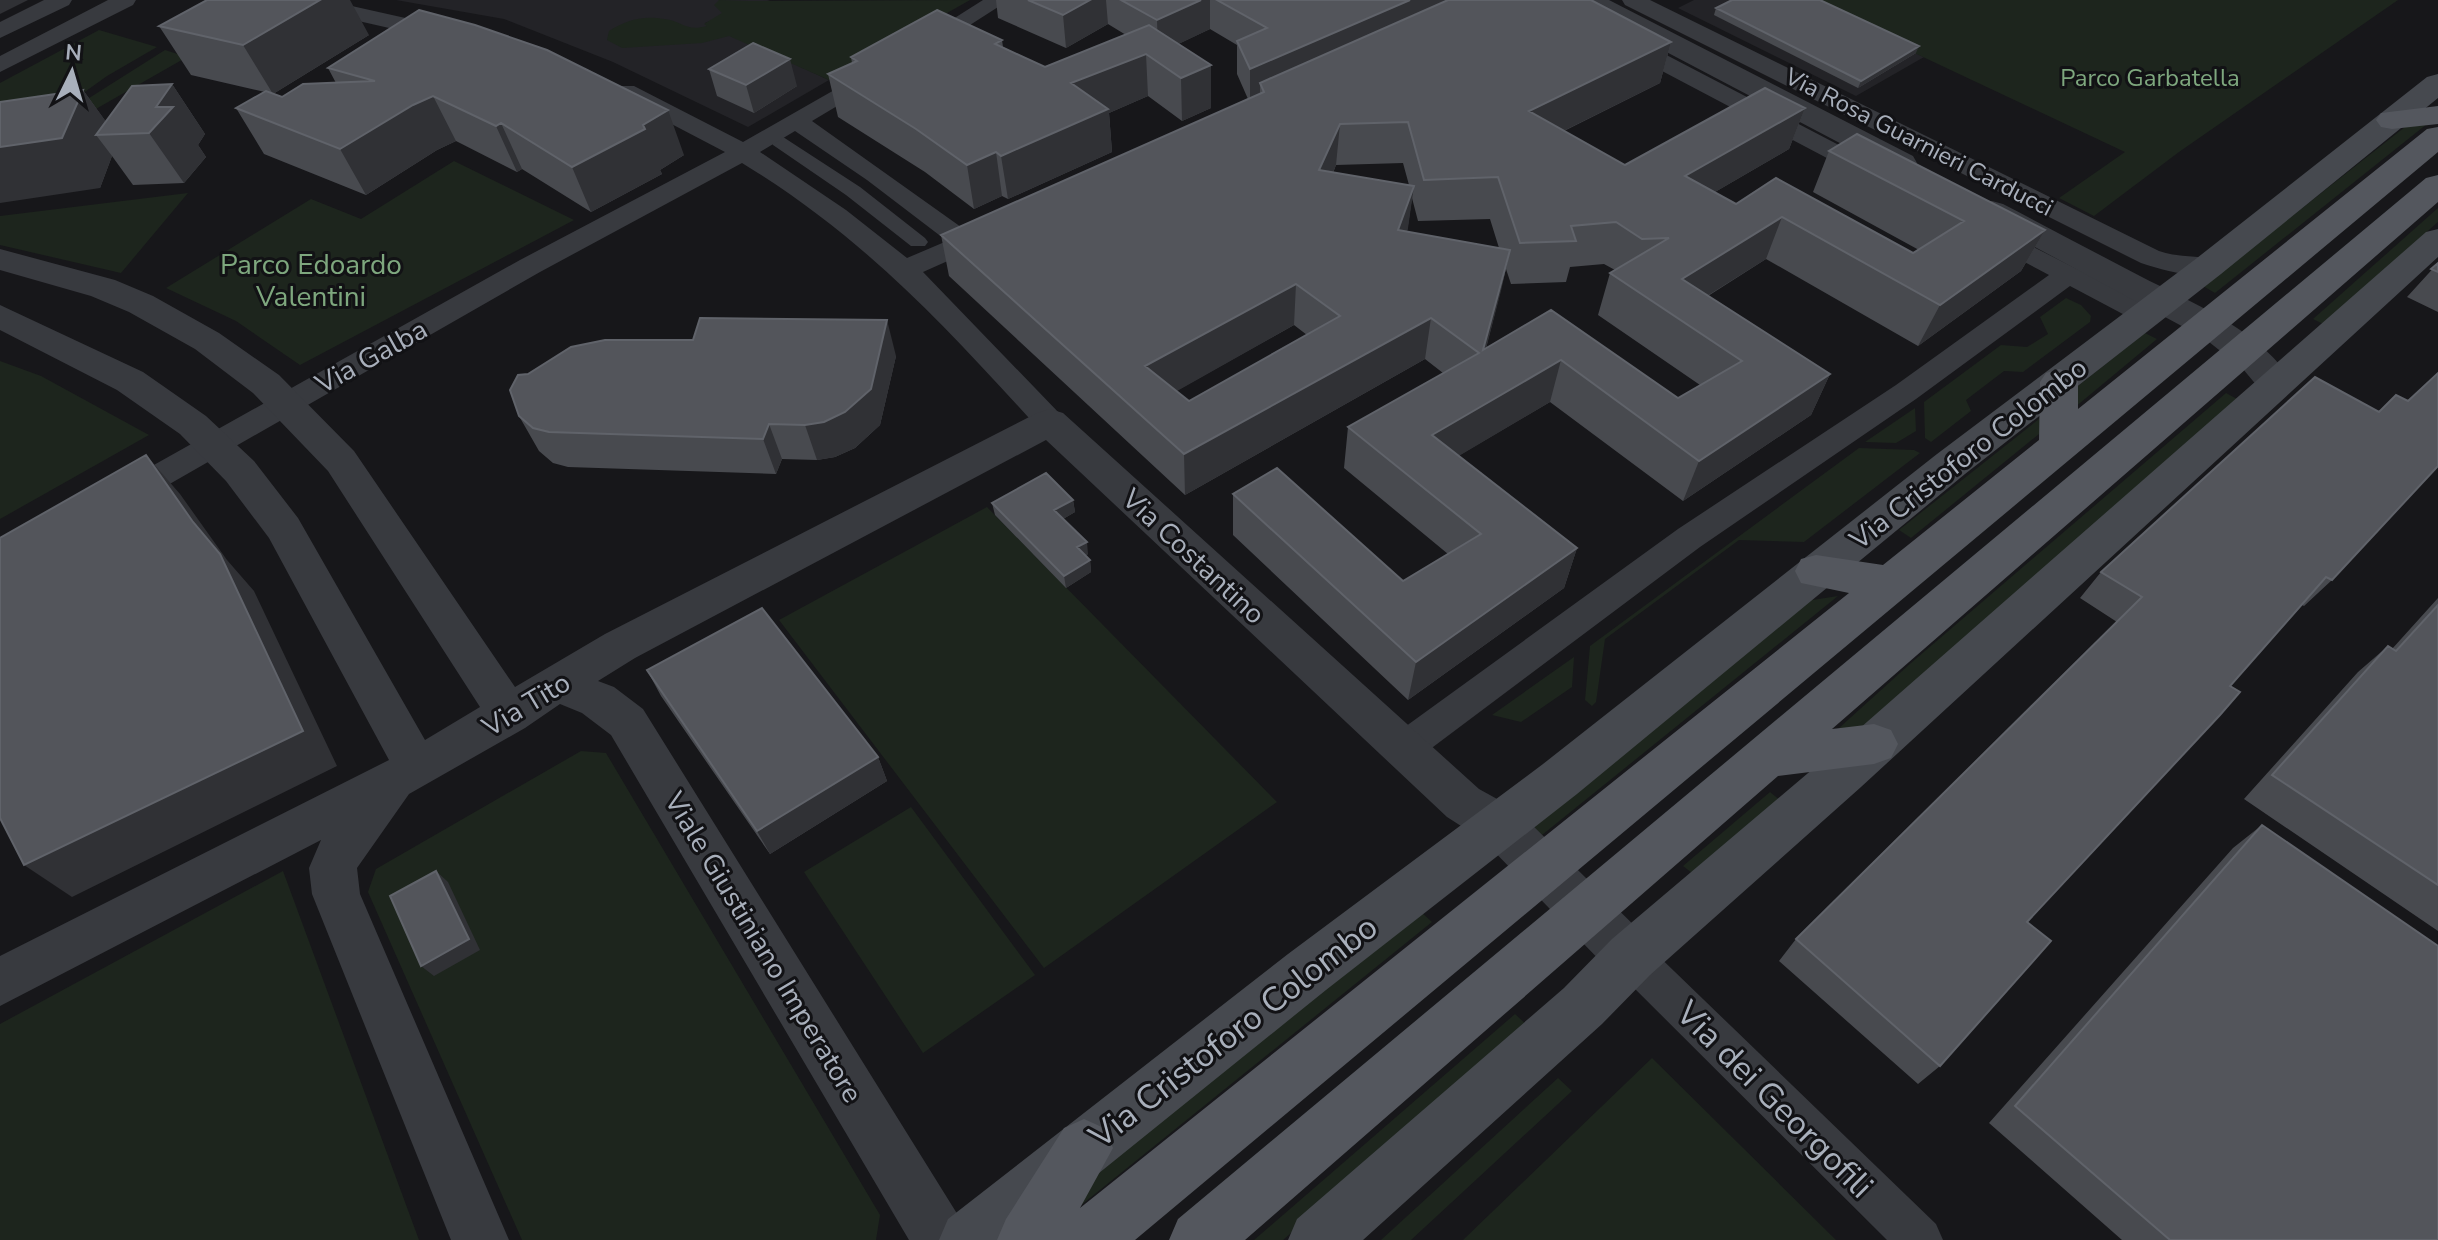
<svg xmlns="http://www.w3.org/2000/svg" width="2438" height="1240" font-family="'Nunito Sans',sans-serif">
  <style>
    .built { fill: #232327 }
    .green { fill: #1d251d }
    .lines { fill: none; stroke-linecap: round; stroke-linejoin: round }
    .pedestrian { fill: #383a3f; fill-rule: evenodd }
    .minor { fill: #383a3f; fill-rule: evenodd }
    .tertiary { fill: #383a3f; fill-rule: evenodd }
    .secondary { fill: #46494f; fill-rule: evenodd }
    .primary { fill: #54575e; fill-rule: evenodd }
    .wall { fill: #484a4f; fill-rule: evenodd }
    .shaded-wall { fill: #303135 }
    .building { fill: #53555b; stroke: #60636a; stroke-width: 2; fill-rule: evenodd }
    .labels { text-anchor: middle; stroke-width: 6; stroke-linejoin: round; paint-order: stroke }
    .far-park-label { font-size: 24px; fill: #7ea77e; stroke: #121215 }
    .far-street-label { font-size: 24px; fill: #a8afbb; stroke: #121215 }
    .park-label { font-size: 28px; fill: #7ea77e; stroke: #121215 }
    .street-label { font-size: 28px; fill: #a8afbb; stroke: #121215 }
    .near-street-label { font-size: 34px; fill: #a8afbb; stroke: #121215 }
  </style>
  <rect width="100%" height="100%" fill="#17171a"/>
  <path class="built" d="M396 0H770L705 23 829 80 748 127 613 62 504 19Z
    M1694 0H1802L1924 57 1856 96 1678 8Z"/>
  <path class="green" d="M719 0 748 1 970 0 829 80 729 36 702 43 622 48 607 40 609 31C626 20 643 15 664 19 683 21 685 32 707 26L704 24 722 13 714 5Z
    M1802 0H2398L2179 152 2094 216 2059 198 2125 152Z
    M99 30 157 47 107 76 68 104 0 103V83Z
    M165 50 187 57 52 134 67 112Z
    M2432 120 2215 293 2203 286 2410 123Z
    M454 161 574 220 300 365 236 321 166 288 311 199 361 219Z
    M188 193 121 273 0 245V216Z
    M2438 208V222L2323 324 2313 319Z
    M2066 298 2081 305 2091 316 2090 322 2023 372 2004 371 1966 400 1971 411 1931 442 1925 438 1924 402 2001 345 2027 347 2048 334 2040 317Z
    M2145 333 2157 339 2068 413 2069 393Z
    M0 361 41 376 149 435 0 519Z
    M2226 393 2237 399 1860 730 1829 737 1911 663Z
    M1915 408 1916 431 1896 443 1865 442Z
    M2049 411 2044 430 1911 538 1899 530Z
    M1859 448 1914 450 1920 453 1804 542 1739 540 1605 639 1596 702 1592 706 1585 700 1590 646Z
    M987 507 1277 802 1044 968 779 620Z
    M1838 596 1542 835 1530 825 1806 601Z
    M1574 657 1572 687 1521 722 1492 715Z
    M581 751 606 753 880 1215 876 1240H522L368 892 376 869Z
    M1770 792 1781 801 1697 877 1683 866Z
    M911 807 1035 975 923 1053 804 872Z
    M283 871 419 1240H0V1024Z
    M1420 911 1432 922 1054 1227 1096 1168Z
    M1515 1014 1528 1026 1283 1240H1254Z
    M1652 1058 1836 1240H1463Z
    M1558 1078 1572 1091 1411 1240H1381Z"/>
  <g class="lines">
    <path class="pedestrian" d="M780 135 860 187 925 238 928 242 925 246H911L846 195 773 145 771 141Z"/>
    <path class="minor" d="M44 0H72L69 5 0 38V22Z
      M108 0H136L133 5 0 72V56Z
      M285 0H325L450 28 453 33 442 40 288 5Z
      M983 0H1009L931 50H915L912 45Z
      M1534 0H1561L1879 166 1883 171 1879 176H1861L1537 5Z
      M1622 0H1650L2159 251C2179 258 2199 255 2219 260L2222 266 2219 272C2192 279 2166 271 2141 263L1625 5Z
      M871 69 879 71 883 76 879 81 812 121 968 232 988 225 997 227 1001 233 997 239 923 272 1061 415 1065 422 1061 429 1050 432 1039 429C944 325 865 238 742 163L540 272 133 505 122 509 111 505 106 497 111 489 520 260 725 152 618 96 614 91 618 86H634L743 142ZM795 131 867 180 947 241 907 258 846 210 760 152Z
      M1992 226 2156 309 2160 315 2156 321 2146 324 2136 321 2070 286 1916 399 1700 547 1417 759 1404 763 1391 759 1386 748 1391 737 1678 529 1896 385 2049 275 1983 240 1979 234 1983 228Z
      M1631 938 1645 943 1936 1224 1943 1240H1887L1617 971 1611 957 1617 943Z"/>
    <path class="tertiary" d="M1575 0H1609L1913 156 1917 163 1913 170 1902 172 1891 170 1579 6Z
      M1992 201 2003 204C2049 228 2094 252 2140 276 2194 304 2261 330 2294 384L2289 393 2276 396 2263 393 2243 369 2204 338 1981 218 1976 211 1981 204Z
      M0 249 115 280 153 296 219 333 279 375 354 451 515 687 605 634 1037 413 1050 409 1063 413 1479 789 1517 810 1649 940 1656 957 1649 974 1631 981 1613 974 1483 840 1447 817 1046 440 635 658 598 681 614 687 643 709 961 1220 970 1240H909L611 735 582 713 560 704 525 728 409 794 357 868 360 894 509 1240H451L312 894 309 868 321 840 0 1006V956L389 760 269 538 226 481 180 434 117 390 0 330V305L143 372 206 416 254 461 298 518 425 740 480 707 328 471 253 393 195 349 129 312 91 296 0 270Z"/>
    <path class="secondary" d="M2438 74V98L2221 274 1965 474 1577 794 1326 990 1016 1240H939L948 1219 1288 954 1543 764 1937 454 2197 258 2427 77Z
      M2438 229V257L1861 787 1650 975 1602 1024 1363 1240H1288L1297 1219 1564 988 1612 939 1827 757 2426 232Z"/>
    <path class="primary" d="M2438 106V124L2392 129 2381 127 2376 120 2381 113Z
      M2438 127V152L1135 1240H997L1006 1219 1064 1128 1084 1119 1104 1128 1113 1148 1080 1208 1849 593 1801 583 1795 571 1801 559 1816 555 1883 565 2039 440 2040 382 2046 373 2059 369 2072 373 2078 382V409L2427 129Z
      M2438 175V202L1832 729 1874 724 1891 730 1898 744 1891 758 1874 764 1778 776 1245 1240H1169L1178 1219 2426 178Z"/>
  </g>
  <path class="wall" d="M996 0H1591L1671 42 1660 83 1564 131 1625 165 1805 108 1789 149 1715 192 1736 204 1913 253 1919 250 1813 192 1829 151 2045 230 2021 271 1918 346 1766 259 1708 296 1830 374 1811 415 1683 501 1550 402 1458 456 1577 548 1564 588 1408 700 1233 535V494L1403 581 1448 554 1344 468 1348 427 1443 373 1425 359 1185 495 949 276 941 235 1248 99 1237 74V45L1210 29 1178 44 1211 65V108L1182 121 1148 96 1109 113 1112 152 1008 199 1002 196 974 209 925 172 838 117 828 74 852 63 851 57 1002 40 1003 47 1045 67 1126 35 1108 24 1066 48 998 18ZM1403 163 1409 185 1333 173 1336 165ZM1412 198 1418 221 1490 219 1499 248 1407 232ZM1604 264 1615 270 1610 273 1598 315 1700 385 1678 398 1551 310 1486 348 1506 269 1511 284 1566 282 1570 267ZM1294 325 1307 335 1189 401 1176 391Z
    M1716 8 1916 53 1858 88 1714 15Z
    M159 26 369 35 273 94 282 97 336 83 328 68 684 155 660 170 662 174 591 212 522 169 517 172 456 141 437 150 366 195 264 154 236 108 265 92 191 75Z
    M709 69 797 86 754 113 717 96Z
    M172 84 205 134 198 145 206 157 184 183 133 185 112 156 100 188 83 90 106 122Z
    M2438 263V312L2407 297Z
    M896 356 880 425 855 448 835 457 817 460 782 459 776 474 568 467 553 463 539 451 519 416Z
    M2408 401 2332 580 2304 606 2302 605 2230 686 2027 922 1940 1066 1918 1084 1779 961 1796 939 2117 622 2080 598 2101 572 2379 412Z
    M1073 500 1075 512 1063 519 1088 554 1085 556 1090 560 1091 572 1066 588 995 515 992 503Z
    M2438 598V931L2244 799 2358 672 2388 646 2392 649Z
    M647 670 878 757 887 781 770 854 661 696Z
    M2262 825 2438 1240H2122L1989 1123 2233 848Z"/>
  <path class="shaded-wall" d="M0 0H28L0 14Z
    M320 0H350L369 35 273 94 243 45Z
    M1090 0H1106L1108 24 1066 48 1063 15Z
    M1201 0H1210V29L1158 54 1157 20Z
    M1410 0H1482L1260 83V98L1250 103V69Z
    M1671 42 1660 83 1521 152 1529 111Z
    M1919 46 1916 53 1858 88 1861 81Z
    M1146 54 1148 96 1109 113 1112 152 1008 199 1001 156 1071 83Z
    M790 59 797 86 754 113 746 85Z
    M1211 65V108L1182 121 1181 78Z
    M172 84 205 134 198 145 206 157 184 183 149 133 156 107Z
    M83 90 115 134 96 135 112 156 100 188 0 203V147Z
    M433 96 456 141 437 150 366 195 340 149 413 105Z
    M1805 108 1789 149 1672 217 1685 176Z
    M668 110 684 155 660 170 662 174 591 212 572 167Z
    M501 123 522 169 517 172 496 126Z
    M1340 124 1336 165 1317 212 1319 170Z
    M996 152 1002 196 974 209 967 165Z
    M1414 186 1408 228 1393 272 1398 230Z
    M1782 217 1766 259 1675 316 1682 279Z
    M2045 230 2021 271 1918 346 1940 305Z
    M1510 250 1501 291 1475 391 1483 350Z
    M1296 284 1294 325 1147 408 1145 366Z
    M1431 318 1425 359 1185 495 1184 454Z
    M887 320 896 356 880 425 855 448 835 457 817 460 805 425Z
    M1561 360 1550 402 1425 476 1432 435Z
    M1830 374 1811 415 1683 501 1699 461Z
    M769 424 782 459 776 474 763 439Z
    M146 455 180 494 227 560 254 591 337 766 72 897 24 865 193 522Z
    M1073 500 1075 512 1056 523 1054 510Z
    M1087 542 1088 554 1079 559 1077 547Z
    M1577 548 1564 588 1408 700 1416 662Z
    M1090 560 1091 572 1066 588 1064 576Z
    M878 757 887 781 770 854 757 831Z
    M436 871 448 882 480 950 434 976 421 966Z"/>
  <path class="building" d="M207 0H320L243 45 159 26Z
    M1028 0H1090L1063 15Z
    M1121 0H1201L1157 20Z
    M1217 0H1410L1250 69 1237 41 1267 28Z
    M1448 0H1591L1671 42 1529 111 1625 165 1765 88 1805 108 1685 176 1736 204 1776 178 1913 253 1964 221 1829 151 1857 134 2045 230 1940 305 1782 217 1682 279 1830 374 1699 461 1561 360 1432 435 1577 548 1416 662 1233 494 1277 468 1403 581 1481 534 1348 427 1479 353 1431 318 1184 454 941 235 1264 92 1260 83ZM1408 122 1424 180 1498 177 1520 243 1576 241 1571 226 1616 222 1642 239 1669 238 1610 273 1742 361 1678 398 1551 310 1483 350 1510 250 1398 230 1414 186 1319 170 1340 124ZM1296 284 1340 316 1189 401 1145 366Z
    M1732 0H1820L1919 46 1861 81 1716 8Z
    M419 10 475 25 547 50 668 110 643 125 645 129 572 167 501 123 496 126 433 96 413 105 340 149 236 108 266 91 282 97 303 84 375 81 328 68Z
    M937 10 1002 40 995 44 1045 67 1149 25 1211 65 1181 78 1146 54 1071 83 1108 109 1001 156 996 152 967 165 916 129 828 74 857 61 851 57Z
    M753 43 790 59 746 85 709 69Z
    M172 84 156 107H173L149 133 96 135 132 86Z
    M83 90 62 138 0 147V102Z
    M2438 263V272L2431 269Z
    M700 318 887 320 871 389 845 412 824 422 805 425 769 424 763 439 549 432 533 428 519 416 510 390 518 375 528 374 571 347 605 340H693Z
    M2438 373V466L2332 580 2326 577 2230 686 2240 692 2220 715 2027 922 2051 941 1940 1066 1796 939 2142 597 2101 572 2315 377 2379 412 2396 395 2408 401Z
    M146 455 193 522 220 554 303 731 24 865 0 818V538Z
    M1046 473 1073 500 1054 510 1087 542 1077 547 1090 560 1064 576 992 503Z
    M2438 605V885L2272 775 2388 646 2396 651Z
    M762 608 878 757 757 831 647 670Z
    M2262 825 2438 946V1240H2170L2015 1106Z
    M436 871 469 939 421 966 390 896Z"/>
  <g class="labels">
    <g class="far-park-label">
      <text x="2150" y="86">Parco Garbatella</text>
    </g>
    <g class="far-street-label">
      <text transform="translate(1919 142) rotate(27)" y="8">Via Rosa Guarnieri Carducci</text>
    </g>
    <g class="park-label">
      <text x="311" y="274">Parco Edoardo<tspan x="311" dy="32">Valentini</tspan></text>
    </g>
    <g class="street-label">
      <text transform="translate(371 356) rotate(-29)" y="10">Via Galba</text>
      <text transform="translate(1968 453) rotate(-38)" y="10">Via Cristoforo Colombo</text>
      <text transform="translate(1194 556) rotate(43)" y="10">Via Costantino</text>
      <text transform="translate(526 704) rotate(-31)" y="10">Via Tito</text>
      <text transform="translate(764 947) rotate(59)" y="10">Viale Giustiniano Imperatore</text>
    </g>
    <g class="near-street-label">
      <text transform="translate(1233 1031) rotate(-38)" y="12">Via Cristoforo Colombo</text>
      <text transform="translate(1775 1099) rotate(45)" y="12">Via dei Georgofili</text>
    </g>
  </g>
  <g transform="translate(72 72) rotate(5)" stroke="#121215" stroke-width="6" paint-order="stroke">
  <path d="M0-6L14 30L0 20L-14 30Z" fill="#a8afbb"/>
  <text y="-12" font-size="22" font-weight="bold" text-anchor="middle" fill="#a8afbb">N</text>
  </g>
</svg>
